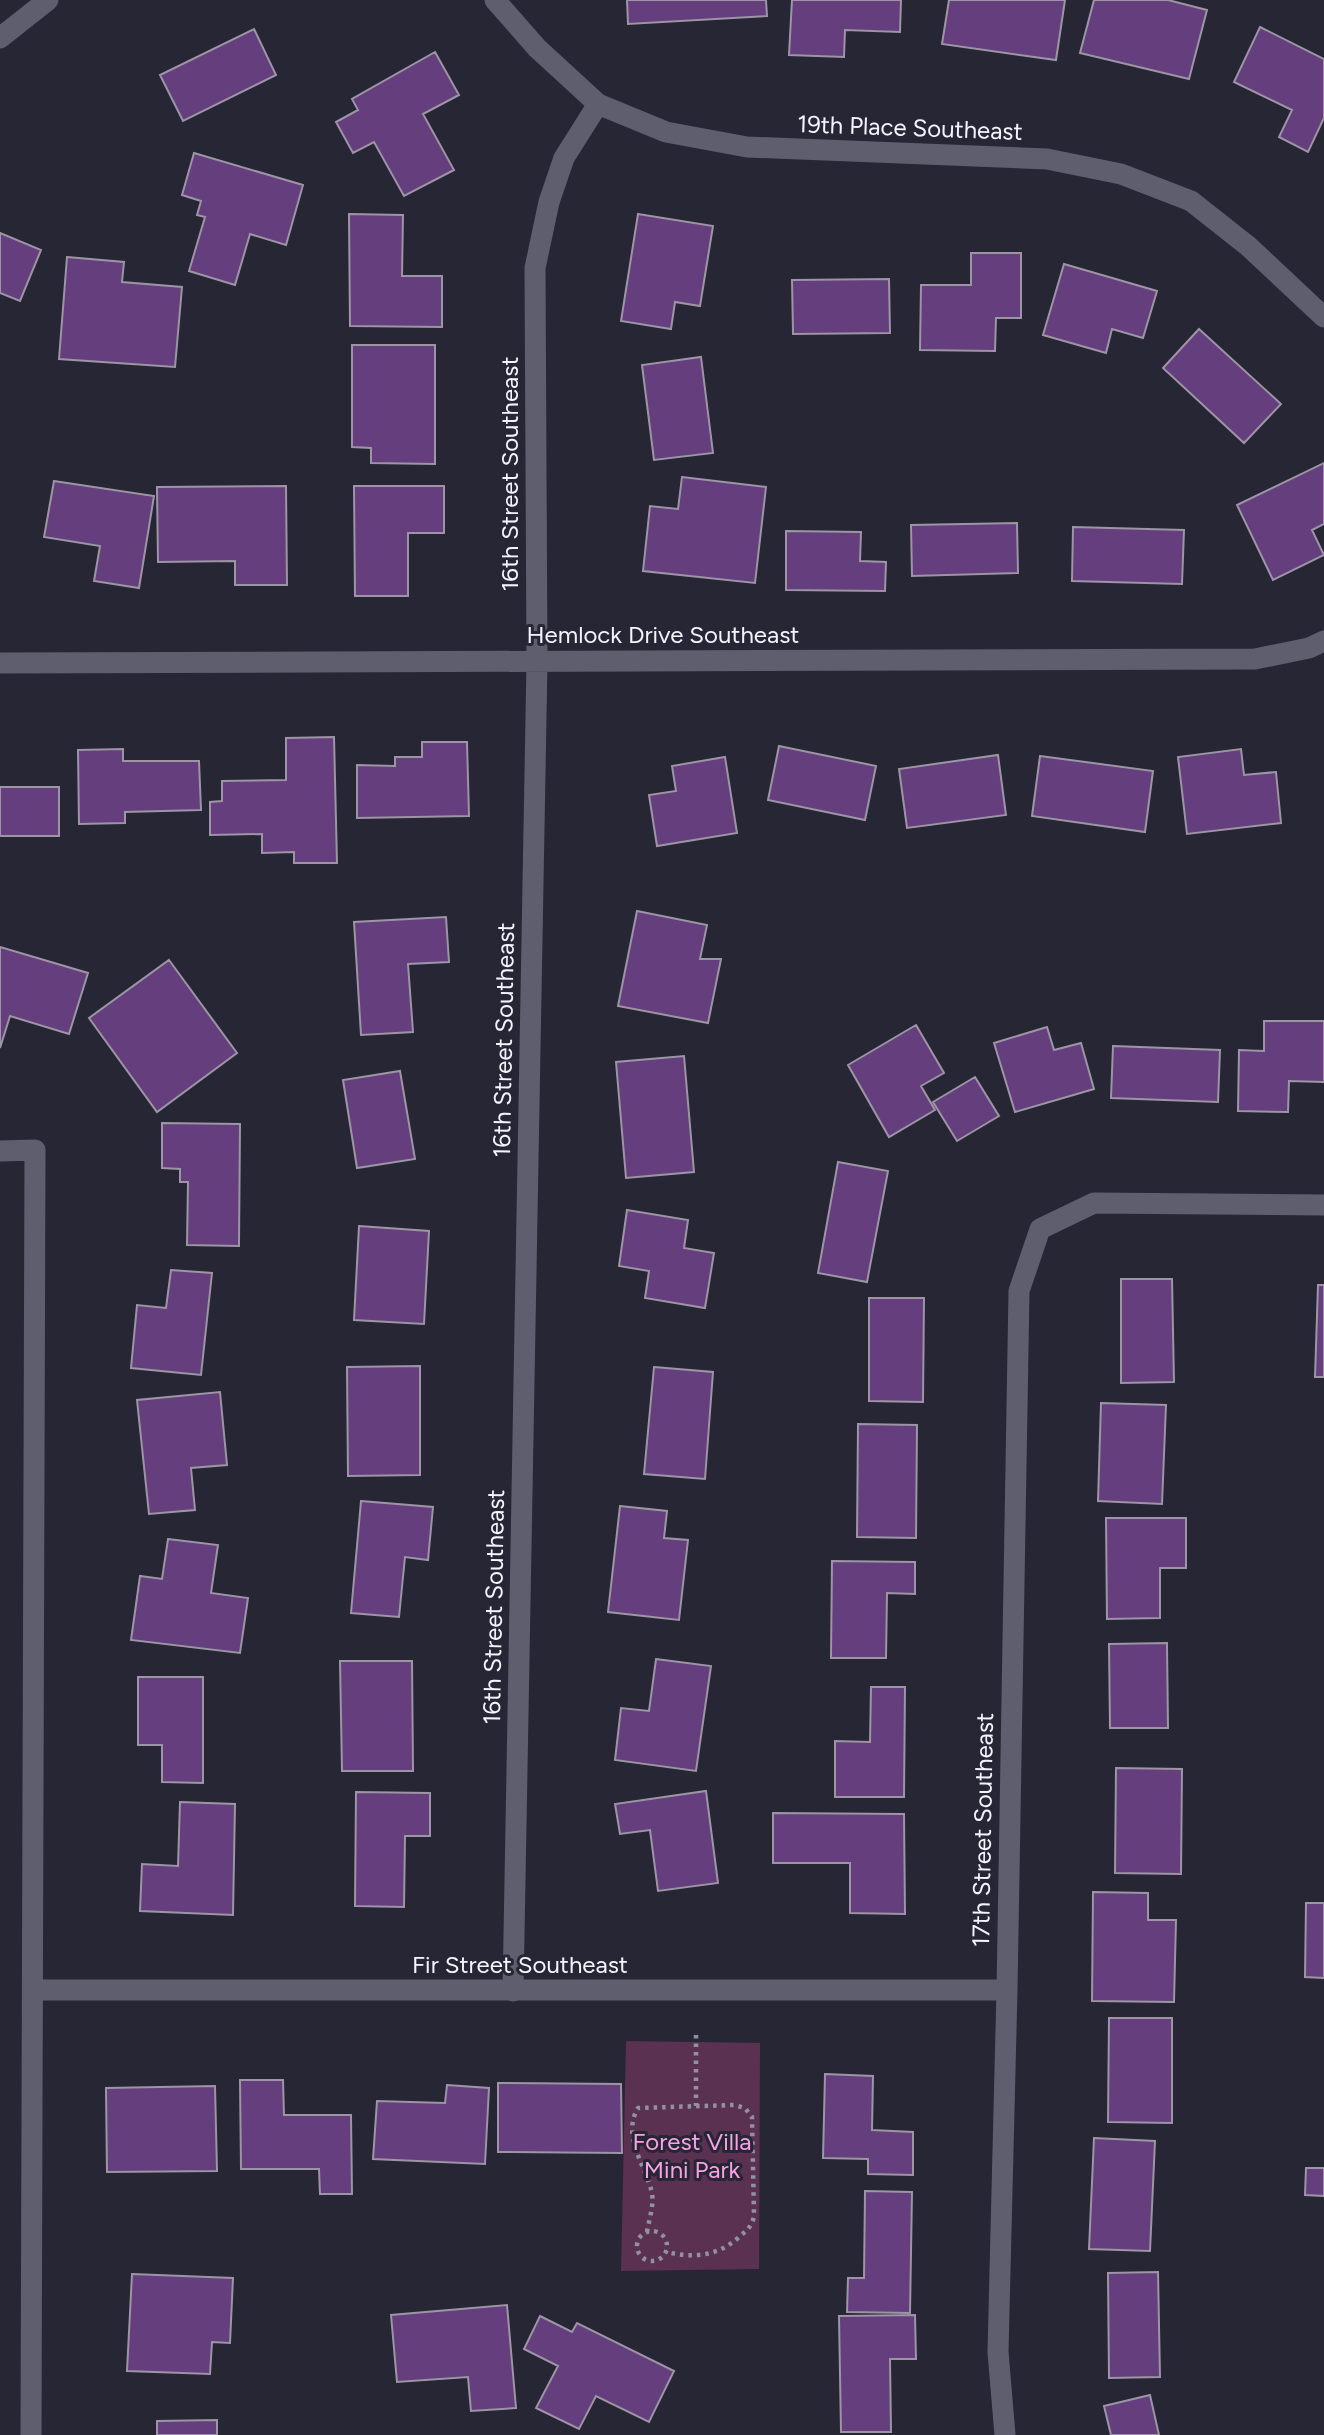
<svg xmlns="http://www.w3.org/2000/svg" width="1324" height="2435" font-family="Figtree,sans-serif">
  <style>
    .green { fill: #5b3151 }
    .building { fill: #643e7d; stroke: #9d94a5; stroke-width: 2 }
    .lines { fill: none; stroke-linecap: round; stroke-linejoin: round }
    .path { stroke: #92929f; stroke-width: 4.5; stroke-dasharray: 3.5 5; stroke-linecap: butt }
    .street { stroke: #5e5e6f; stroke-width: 21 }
    .labels { text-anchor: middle; stroke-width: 6; stroke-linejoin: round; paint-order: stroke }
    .street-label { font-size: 24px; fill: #f3f4fe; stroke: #262635 }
    .park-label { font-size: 24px; fill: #faa0e5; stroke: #262635 }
  </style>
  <rect width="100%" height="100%" fill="#262635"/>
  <path class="green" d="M626 2041 760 2043 759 2269 621 2271Z"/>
  <path class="building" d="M627 0H766L767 16 628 24Z
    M792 0H901L900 32 845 30 844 57 789 55Z
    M949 0H1065L1056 60 942 44Z
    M1094 0H1168L1207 10 1189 79 1080 53Z
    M1260 27 1324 59V118L1308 152 1279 137 1292 110 1234 82Z
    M254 29 276 75 183 121 160 75Z
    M435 52 459 95 423 114 454 170 404 196 374 142 353 153 336 122 358 110 352 99Z
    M194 153 303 185 286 245 250 234 235 285 189 271 205 217 197 215 201 201 182 195Z
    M349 214 403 215 402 276H442V327L350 326Z
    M638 214 713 226 700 306 675 302 671 329 621 321Z
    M0 233 41 250 20 301 0 293Z
    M971 253H1021V318H996L995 351 920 350 921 285H971Z
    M67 257 124 262 122 282 182 287 175 367 59 359Z
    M1064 264 1157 291 1143 338 1112 329 1106 353 1043 335Z
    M889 279 890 333 793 334 792 280Z
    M1199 329 1281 404 1244 443 1163 368Z
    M352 345H435V464L371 463V448L352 447Z
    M701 357 713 453 654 460 642 365Z
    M1324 463V524L1312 530 1324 555 1273 580 1237 505Z
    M682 477 766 487 755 583 643 571 650 506 678 509Z
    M54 481 154 496 139 588 94 581 100 546 44 537Z
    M286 486 287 585H235V561L158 562 157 487Z
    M354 486H444V533H408V596H355Z
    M1017 523 1018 573 912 576 911 525Z
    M1073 527 1184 530 1182 584 1072 581Z
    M786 531 861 532 860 561 886 562 885 591 786 590Z
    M334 737 337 863H294V852L262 853V834L210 835V802L222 801V781L286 780V738Z
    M422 742H467L469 816 357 818V765L395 766V757H422Z
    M779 746 876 766 865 820 768 800Z
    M123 749V761H199L201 810 125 812V823L79 824 78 750Z
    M1241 749 1244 775 1276 772 1281 823 1187 834 1178 757Z
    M998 755 1006 815 907 828 899 769Z
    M1040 756 1153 771 1145 832 1032 816Z
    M725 757 737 833 657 846 649 795 676 791 672 766Z
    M0 787H59V836H0Z
    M637 911 707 925 700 959H721L708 1023 618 1006Z
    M446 917 449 962 408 964 413 1032 361 1035 354 922Z
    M0 947 88 973 69 1034 10 1016 0 1048Z
    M169 960 237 1053 157 1112 89 1018Z
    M1264 1021H1324V1082L1289 1081 1288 1112 1238 1111 1239 1050 1264 1051Z
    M916 1025 944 1073 921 1086 935 1110 889 1137 848 1065Z
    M1047 1027 1054 1050 1081 1043 1094 1089 1015 1112 994 1043Z
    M1113 1046 1220 1050 1218 1102 1111 1098Z
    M684 1056 694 1172 626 1178 616 1062Z
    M400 1071 415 1159 357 1168 343 1080Z
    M975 1077 999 1116 957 1141 933 1102Z
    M162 1123 240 1124 239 1246 187 1245 188 1182H180V1169L162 1168Z
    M838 1162 888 1171 867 1282 818 1273Z
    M627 1210 688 1220 684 1248 714 1253 705 1308 645 1298 649 1271 619 1266Z
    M359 1226 429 1231 424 1324 354 1320Z
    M171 1270 212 1273 201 1375 131 1368 137 1305 166 1308Z
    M1121 1279H1172L1174 1382 1121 1383Z
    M1318 1285H1324V1377H1315Z
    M869 1298H924L923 1402 869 1401Z
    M420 1366V1475L348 1476 347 1367Z
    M654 1367 713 1372 705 1479 644 1474Z
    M220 1392 227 1465 191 1468 195 1510 149 1514 137 1400Z
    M1101 1403 1166 1405 1162 1504 1098 1501Z
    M858 1424 917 1425 916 1538 857 1537Z
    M361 1501 433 1507 428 1560 405 1557 399 1617 351 1613Z
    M620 1506 667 1511 664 1538 688 1540 679 1620 608 1612Z
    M1106 1518H1186V1568H1160V1618L1107 1619Z
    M168 1539 218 1545 211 1593 248 1598 240 1653 131 1640 140 1576 162 1579Z
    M832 1561 915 1562V1594L887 1593 886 1658H831Z
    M1167 1643 1168 1728H1110L1109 1644Z
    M656 1659 711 1666 696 1771 615 1760 621 1708 649 1711Z
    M340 1661H412L413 1771H342Z
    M138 1677H203V1783L162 1782V1745H138Z
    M871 1687H905L904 1797H835V1741L870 1742Z
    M1116 1768 1182 1769 1181 1874 1115 1873Z
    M706 1791 718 1883 658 1891 650 1830 620 1834 615 1804Z
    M356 1792 430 1793V1836H405L404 1907 355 1906Z
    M180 1802 235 1804 233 1915 140 1911 142 1864 178 1866Z
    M773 1813 904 1814 905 1914 850 1913V1863H773Z
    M1093 1892 1148 1893V1920H1176L1174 2002 1092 2001Z
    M1306 1903H1324V1978L1305 1977Z
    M1109 2018H1172V2123L1108 2122Z
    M825 2074 873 2076 872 2130 913 2132V2175L868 2174V2159L823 2158Z
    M240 2080H283L284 2115H351L352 2194H320L319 2169H241Z
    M498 2083 621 2084 622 2153 498 2152Z
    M447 2085 489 2088 485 2164 373 2159 377 2101 445 2103Z
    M215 2086 217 2171 107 2172 106 2088Z
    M1094 2138 1155 2141 1150 2251 1089 2249Z
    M1306 2168H1324V2196L1305 2195Z
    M865 2191 912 2192 910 2313 847 2312 848 2278H864Z
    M1158 2272 1160 2377 1109 2378 1108 2273Z
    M132 2274 233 2278 230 2343 212 2342 210 2374 127 2371Z
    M507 2305 516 2408 471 2411 468 2377 397 2382 391 2315Z
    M915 2315 916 2359H890L891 2432H841L839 2316Z
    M540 2316 572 2332 577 2323 674 2371 649 2422 596 2396 579 2429 536 2408 558 2366 524 2349Z
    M1150 2395 1159 2435H1111L1104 2406Z
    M217 2420V2435H157V2421Z"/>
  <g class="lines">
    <path class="path" d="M696 2035V2106
      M637 2246a15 15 0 1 1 30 0a15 15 0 1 1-30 0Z
      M647 2232C649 2219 654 2207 652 2193 646 2166 621 2136 638 2108L734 2105 745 2108 752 2117 754 2216C752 2227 746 2231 738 2238 716 2257 693 2258 666 2252"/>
    <path class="street" d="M495 0 537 48 598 104 666 132 747 147 1047 159 1121 174 1191 201 1248 246 1324 317
      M0 38 48 0
      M0 663 1255 659 1309 648 1324 641
      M0 1151 35 1150 31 2435
      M33 1990H1007
      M513 1991 537 662 535 268 549 202 564 158 598 104
      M1005 2435 998 2352 1007 1990 1019 1291 1040 1229 1094 1203 1324 1205"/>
  </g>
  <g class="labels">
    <g class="street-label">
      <text transform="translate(910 128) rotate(2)" y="8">19th Place Southeast</text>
      <text transform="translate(510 474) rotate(-90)" y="8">16th Street Southeast</text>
      <text x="663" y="643">Hemlock Drive Southeast</text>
      <text transform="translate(504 1040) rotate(-89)" y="8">16th Street Southeast</text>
      <text transform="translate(494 1607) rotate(-89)" y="8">16th Street Southeast</text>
      <text transform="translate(983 1830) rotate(-89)" y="8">17th Street Southeast</text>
      <text x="520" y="1973">Fir Street Southeast</text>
    </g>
    <g class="park-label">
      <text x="692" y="2150">Forest Villa<tspan x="692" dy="28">Mini Park</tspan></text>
    </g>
  </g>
</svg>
